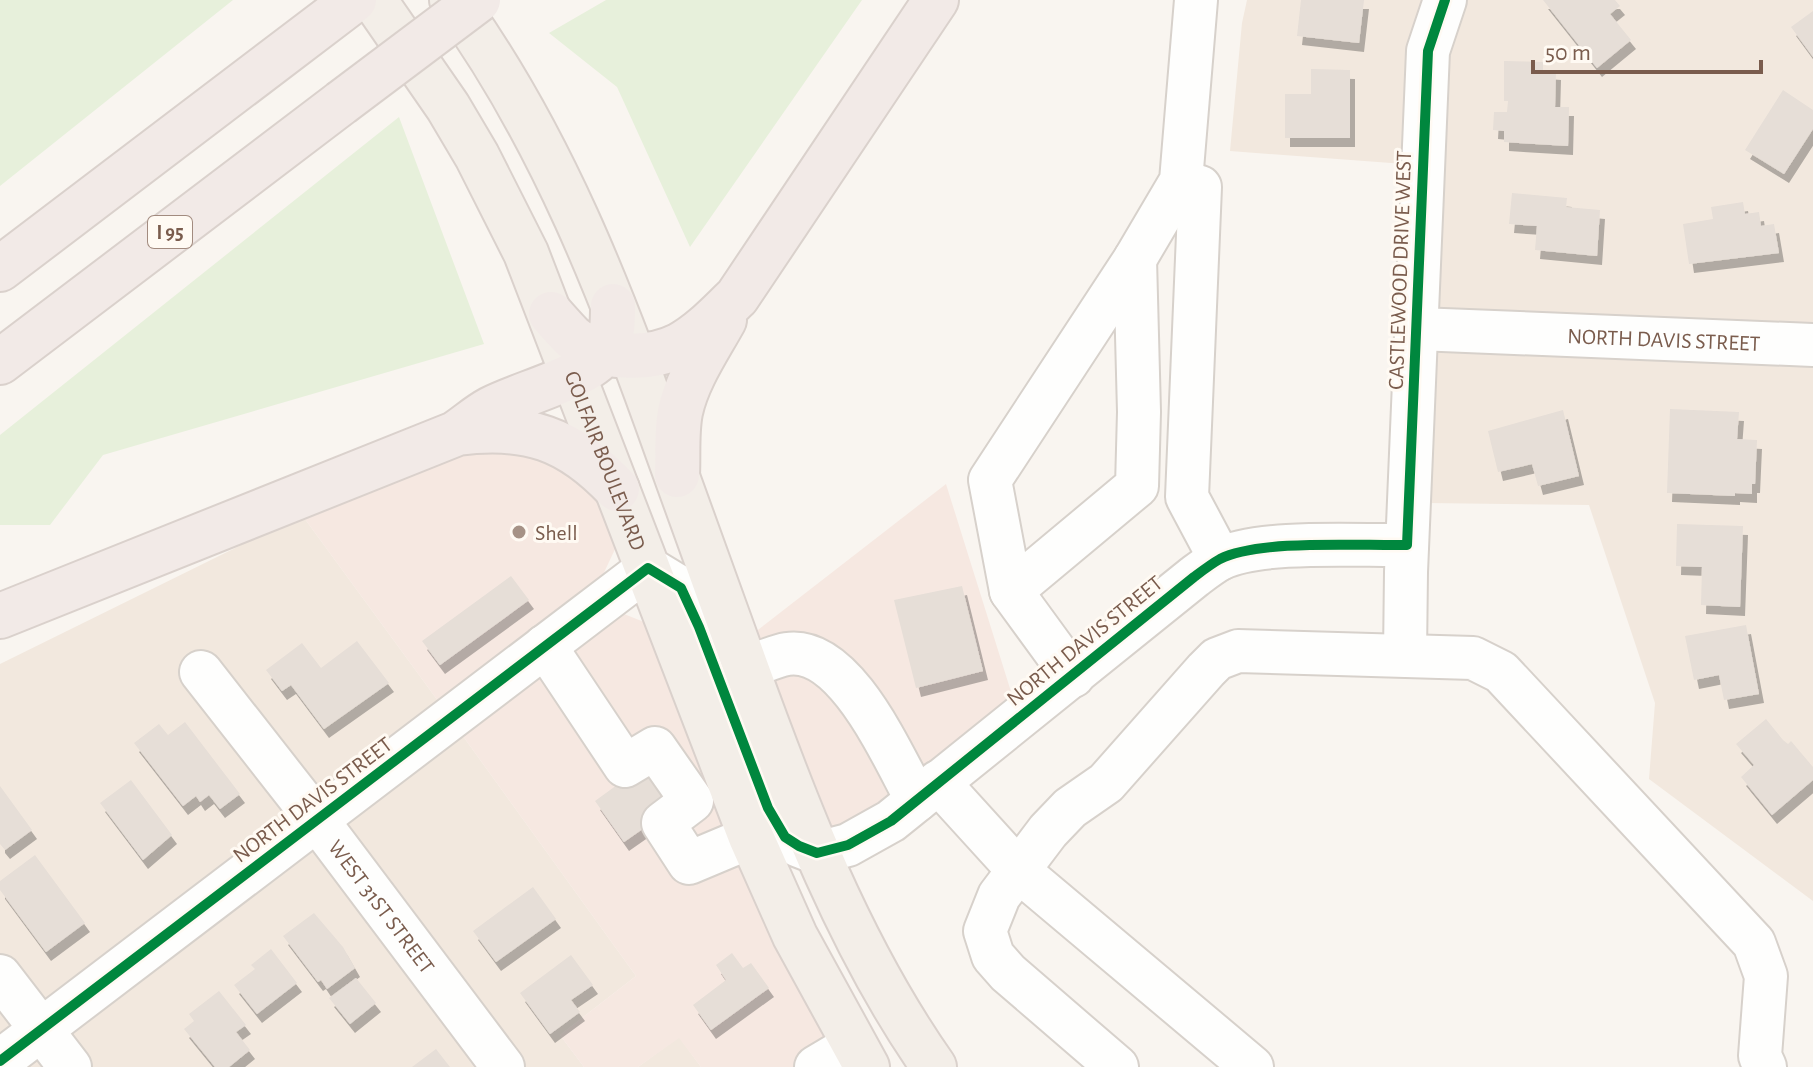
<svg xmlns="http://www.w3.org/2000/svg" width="1813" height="1067" font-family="'Alegreya Sans',sans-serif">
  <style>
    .residential { fill: #f2e8de }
    .commercial { fill: #f6e8e1 }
    .green { fill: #e7f0db }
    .building { fill: #e6ded7; filter: url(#shadow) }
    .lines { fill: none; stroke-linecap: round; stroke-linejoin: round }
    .minor-casing { stroke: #d7d1cb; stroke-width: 46 }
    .major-casing { stroke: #dad1cc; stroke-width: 48 }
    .highway-casing { stroke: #dad1cc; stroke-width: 48 }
    .minor { stroke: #fefefd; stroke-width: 42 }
    .major { stroke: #f3eee8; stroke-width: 44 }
    .highway { stroke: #f2eae7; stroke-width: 44 }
    .highway-bridge-casing { stroke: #dad1cc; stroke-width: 48; stroke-linecap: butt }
    .highway-bridge { stroke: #f2eae7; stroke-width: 44 }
    .cycleway-casing { stroke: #fffaf3; stroke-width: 15 }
    .cycleway { stroke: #00873e; stroke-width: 10 }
    .poi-dot { fill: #a69286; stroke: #fffaf3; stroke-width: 3 }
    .labels { text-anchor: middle; stroke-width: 6; stroke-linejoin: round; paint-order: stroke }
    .shield { fill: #fffaf3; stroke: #a28b7f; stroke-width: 2 }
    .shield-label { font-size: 20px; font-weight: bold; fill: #7a5c4d }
    .street-label { font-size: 22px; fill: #7a5c4d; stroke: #fffaf3 }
    .poi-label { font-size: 22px; fill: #7a5c4d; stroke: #fffaf3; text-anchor: start }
  </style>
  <defs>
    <filter id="shadow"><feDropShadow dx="5" dy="9" stdDeviation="0" flood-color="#0004"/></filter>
  </defs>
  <rect width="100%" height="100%" fill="#f9f5f0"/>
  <path class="residential" d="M1247 0H1813V901L1649 779 1655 703 1589 505 1426 503 1445 167 1230 151 1242 23Z
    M302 515 441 705 0 1038V664Z
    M460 732 636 976 560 1035 584 1067H20Z
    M679 1037 701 1067H638Z"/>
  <path class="commercial" d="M523 442 594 486 616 547 601 579 441 705 302 515 477 446Z
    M946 484 1013 698 836 836 754 633Z
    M624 614 649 624 848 1067H701L679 1038 638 1067H584L560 1035 636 976 460 732 611 617Z"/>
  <path class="green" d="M0 0H233L0 186Z
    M606 0H862L690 247 617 87 549 33Z
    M399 117 484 344 103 455 50 525H0V435Z"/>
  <path class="building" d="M1301 0H1364L1359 43 1297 36Z
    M1543 0H1615L1620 6 1610 14 1631 40 1597 68Z
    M1813 11V57L1791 27Z
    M1504 61 1543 62V70L1556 71 1555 107H1569L1568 146 1504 142V131L1493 130 1494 112H1507L1508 101H1504Z
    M1311 69 1350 70V138H1285V94H1311Z
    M1783 90 1813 110V129L1784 174 1745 150Z
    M1512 193 1567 198 1566 207 1600 210 1597 256 1535 250 1537 226 1509 224Z
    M1743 202 1745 214 1759 212 1761 226 1774 224 1779 253 1689 264 1683 224 1713 219 1711 207Z
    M1670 409 1739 412 1737 439 1757 440 1755 484H1752V494L1735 493V496L1667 493Z
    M1563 410 1579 476 1538 486 1532 464 1498 472 1488 431Z
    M1677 524 1743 526 1740 607 1701 605 1702 567 1676 566Z
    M511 576 529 600 440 665 422 641Z
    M962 586 983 671 916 688 894 600Z
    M1746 625 1759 694 1724 700 1719 675 1694 680 1685 636Z
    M357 641 389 683 324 729 291 685 282 691 266 670 302 643 321 668Z
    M1766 719 1783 740 1788 744 1791 741 1813 767V780L1772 815 1741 777 1754 765 1736 744Z
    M185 722 240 794 220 809 209 795 200 802 196 796 183 806 134 743 159 724 168 735Z
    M654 758 684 800 624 842 595 801Z
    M131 780 172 835 143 860 100 803Z
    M0 786 32 830 5 850 0 844Z
    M35 855 85 923 46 952 0 890V881Z
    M533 887 556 919 496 962 473 931Z
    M314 913 343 947 355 968 327 989 321 980 318 982 283 936Z
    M271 949 297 983 257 1014 234 985 255 969 251 965Z
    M732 953 743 968 751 963 769 988 711 1030 693 1005 726 980 716 965Z
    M571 955 593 985 571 1000 580 1012 550 1034 520 993Z
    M356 978 376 1003 350 1024 329 998Z
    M219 991 246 1025 236 1032 250 1050 229 1067H215L184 1029 194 1021 189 1014Z
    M436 1049 450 1067H412Z"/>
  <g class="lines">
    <g class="minor-casing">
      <g id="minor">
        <path d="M1181 181 1200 187 1187 497 1220 559"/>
        <path id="s1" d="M1418 329 1813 345"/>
        <path d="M1011 591 1137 486 1139 412 1135 259"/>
        <path d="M545 646 625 766 655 748 692 801 663 823 689 863 751 837"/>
        <path d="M1405 655 1406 572 1428 51 1445 0"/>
        <path d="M746 668C759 664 774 656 787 654 846 645 893 758 917 800"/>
        <path id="s2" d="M201 672 317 820 503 1067"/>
        <path d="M1073 676 1011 591 990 480 1135 259 1181 181 1196 0"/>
        <path d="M938 782 1019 871 1252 1067"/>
        <path d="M0 976 70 1067"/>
        <path d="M0 1061 648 568 681 588 699 627 768 808 785 837 799 846 817 853 848 845 891 821 1194 577C1202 571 1211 564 1220 559 1260 539 1359 546 1407 545"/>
        <path d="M816 1067 853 1045"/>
        <path d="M1117 1067 1008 973 993 956 985 931 999 896 1048 831 1070 808 1106 783 1206 670 1217 659 1238 651 1473 658 1501 672 1754 943 1766 976 1760 1056 1765 1067"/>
      </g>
    </g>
    <g class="major-casing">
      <g id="major">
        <path id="s3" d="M374 0 448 107 477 156 526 253 751 837 795 936 867 1067"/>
        <path d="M452 0C551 136 612 294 668 452 694 524 720 596 746 668 796 806 849 946 934 1067"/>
      </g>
    </g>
    <g class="highway-casing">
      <path id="highway" d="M0 269 354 0
        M551 314C558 322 565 330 572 337 599 360 649 361 680 345 702 333 719 314 737 297L936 0
        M0 362 341 103
        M457 433C527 424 569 438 617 489
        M677 475C678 455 676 432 680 412 687 379 708 349 724 320
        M0 616 455 434C467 426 478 416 491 409 519 394 585 378 603 354 613 340 613 322 613 306"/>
    </g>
    <use href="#minor" class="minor"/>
    <use href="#major" class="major"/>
    <use href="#highway" class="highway"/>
    <g class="highway-bridge-casing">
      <path id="highway-bridge" d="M341 103 478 0"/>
    </g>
    <use href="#highway-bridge" class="highway-bridge"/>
    <g class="cycleway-casing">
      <path id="cycleway" d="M0 1061 648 568 681 588 699 627 768 808 785 837 799 846 817 853 848 845 891 821 1194 577C1202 571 1211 564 1220 559 1260 539 1359 546 1407 545L1428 51 1445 0"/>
    </g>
    <use href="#cycleway" class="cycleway"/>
  </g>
  <circle class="poi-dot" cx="519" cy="532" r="8"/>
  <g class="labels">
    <rect class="shield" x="148" y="216" width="44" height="32" rx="6"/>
    <g class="shield-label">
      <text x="170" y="239">I 95</text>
    </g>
    <g class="street-label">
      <text transform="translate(1399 270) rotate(-88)" y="8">CASTLEWOOD DRIVE WEST</text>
      <text dy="8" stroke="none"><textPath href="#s1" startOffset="246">NORTH DAVIS STREET</textPath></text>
      <text dy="8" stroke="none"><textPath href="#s3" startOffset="518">GOLFAIR BOULEVARD</textPath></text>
      <text transform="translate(1084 640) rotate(-39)" y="8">NORTH DAVIS STREET</text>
      <text transform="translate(312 799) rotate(-37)" y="8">NORTH DAVIS STREET</text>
      <text dy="8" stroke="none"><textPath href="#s2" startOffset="296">WEST 31ST STREET</textPath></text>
    </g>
    <g class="poi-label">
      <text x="535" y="540">Shell</text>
    </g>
  </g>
  <path d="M1533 60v12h228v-12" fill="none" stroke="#7a5c4d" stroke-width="4"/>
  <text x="1545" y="60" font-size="24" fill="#7a5c4d" stroke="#fffaf3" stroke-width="6" paint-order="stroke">50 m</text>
</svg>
